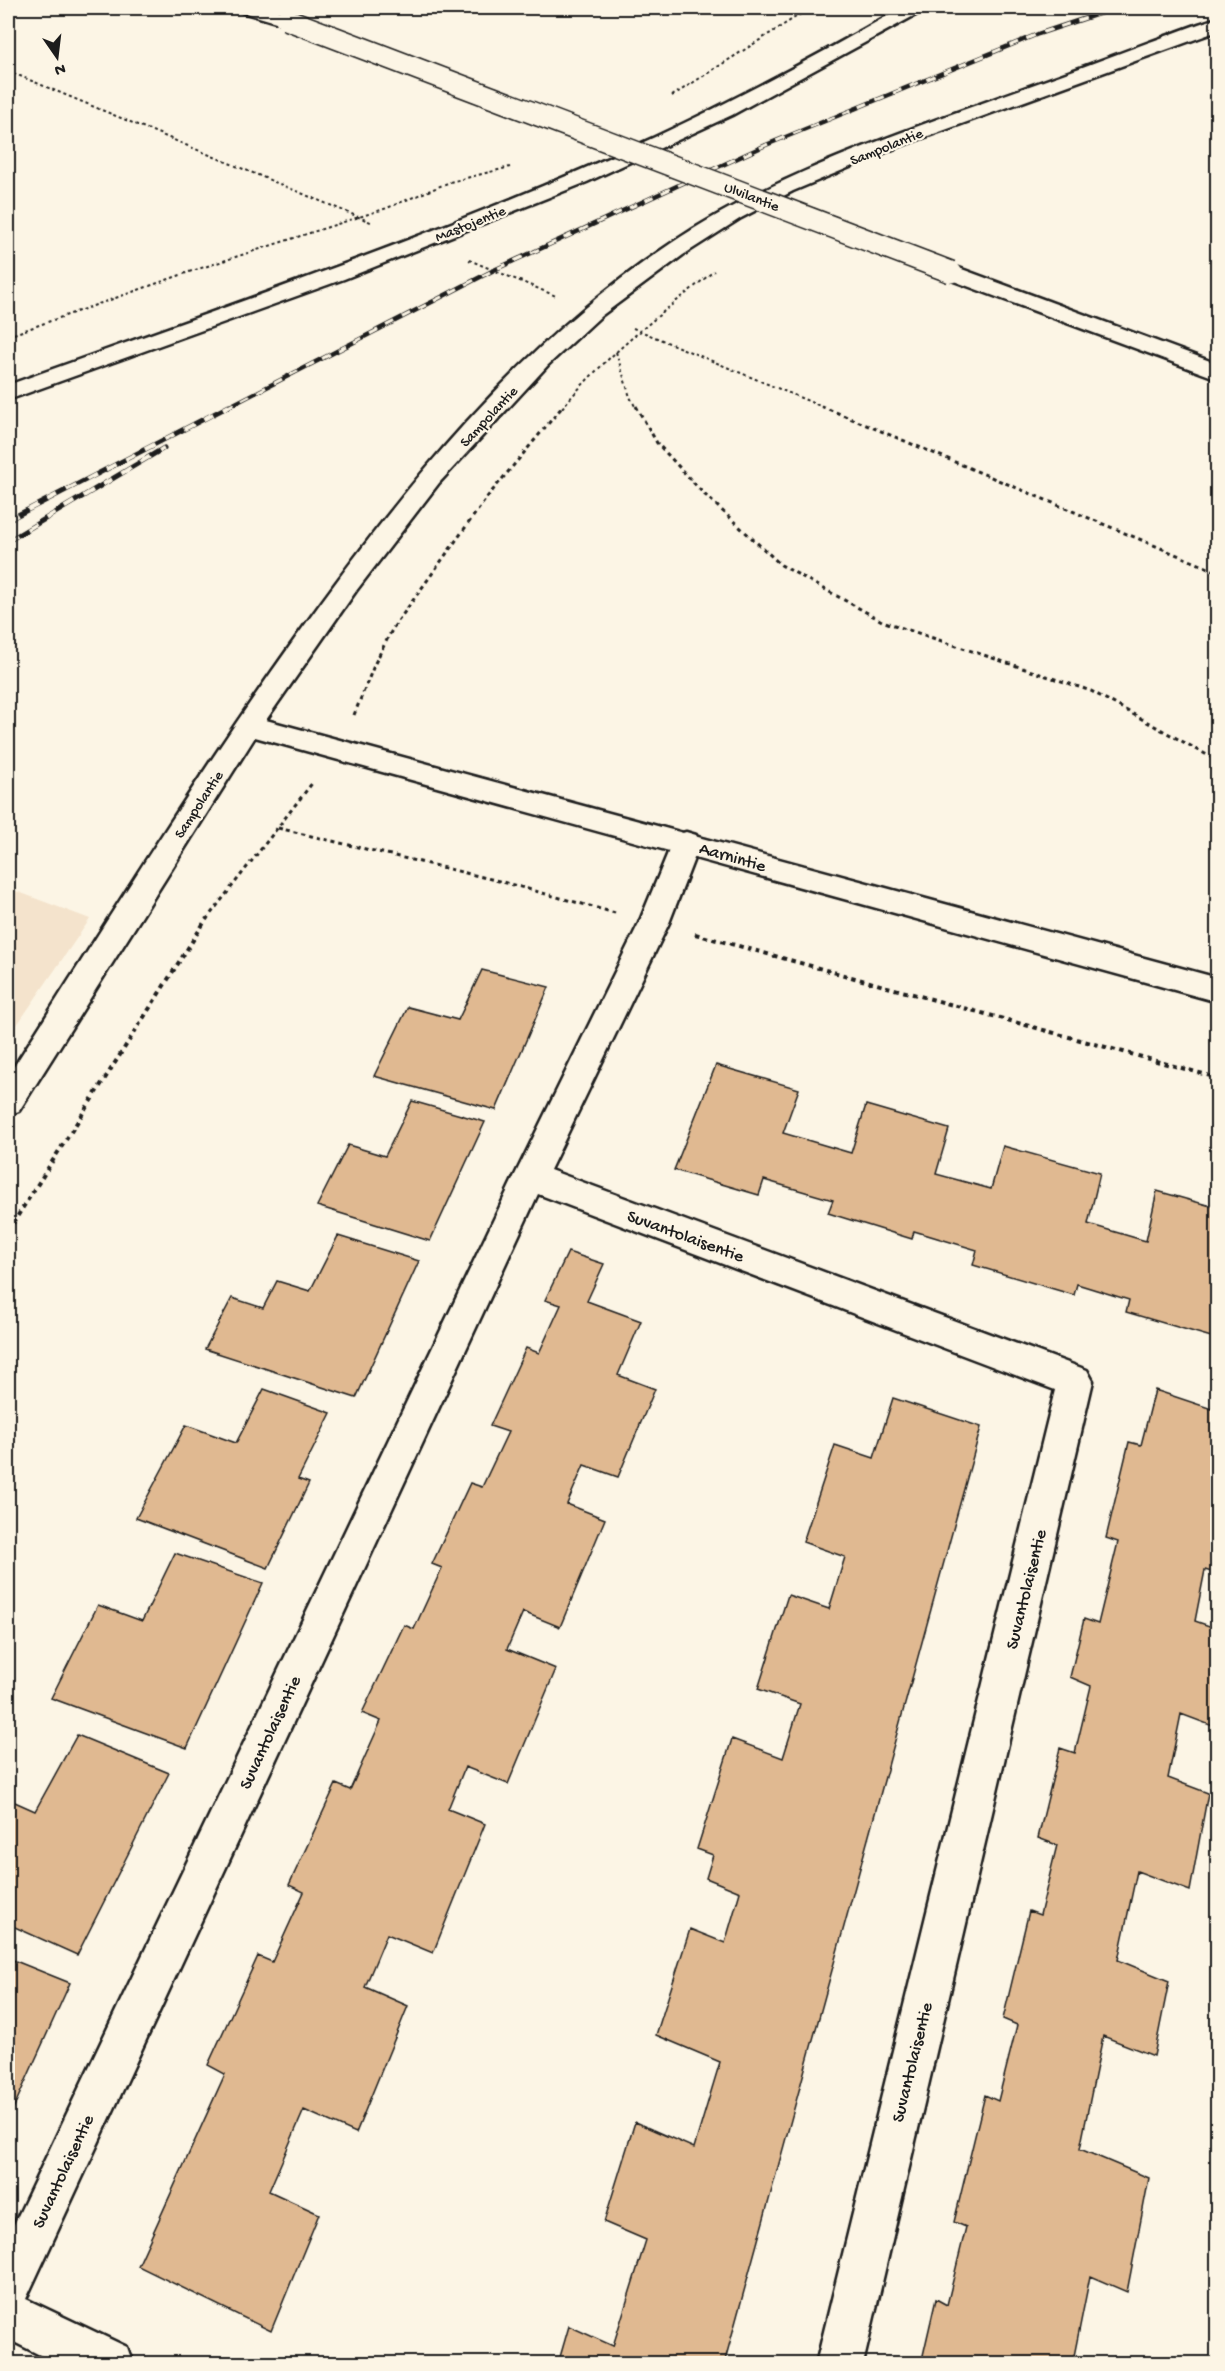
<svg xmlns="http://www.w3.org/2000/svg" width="1225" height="2371" font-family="'Gochi Hand',sans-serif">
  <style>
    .built { fill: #f4e3cc }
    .building { fill: #e0b991; stroke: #1c1c1c; stroke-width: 1.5 }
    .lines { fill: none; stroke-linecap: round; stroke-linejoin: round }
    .minor-casing { stroke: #1c1c1c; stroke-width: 5 }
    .tertiary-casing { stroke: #1c1c1c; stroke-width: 5 }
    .secondary-casing { stroke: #1c1c1c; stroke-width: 5 }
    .primary-casing { stroke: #1c1c1c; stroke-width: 5 }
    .path-far2 { stroke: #1c1c1c; stroke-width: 2; stroke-dasharray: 3 3; stroke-linecap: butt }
    .path-far1 { stroke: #1c1c1c; stroke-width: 3; stroke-dasharray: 4 4; stroke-linecap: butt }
    .path { stroke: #1c1c1c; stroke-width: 4; stroke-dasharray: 4.5 4.5; stroke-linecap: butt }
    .minor { fill: #fcf5e5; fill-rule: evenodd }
    .tertiary { fill: #fcf5e5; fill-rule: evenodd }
    .secondary { fill: #fcf5e5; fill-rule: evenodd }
    .primary { fill: #fcf5e5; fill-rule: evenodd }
    .rail-far1-casing { stroke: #1c1c1c; stroke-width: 4.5 }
    .rail-casing { stroke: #1c1c1c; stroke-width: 5 }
    .rail-far1 { stroke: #fcf5e5; stroke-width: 3; stroke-dasharray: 9; stroke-linecap: butt }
    .rail { stroke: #fcf5e5; stroke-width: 4; stroke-dasharray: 11; stroke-linecap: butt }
    .primary-bridge-casing { stroke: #1c1c1c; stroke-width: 24; stroke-linecap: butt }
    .primary-bridge { stroke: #fcf5e5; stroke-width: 21 }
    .labels { text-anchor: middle; stroke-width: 4.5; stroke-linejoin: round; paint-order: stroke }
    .far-street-label { font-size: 15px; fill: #1c1c1c; stroke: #fcf5e5 }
    .street-label { font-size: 18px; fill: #1c1c1c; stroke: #fcf5e5 }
  </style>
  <rect width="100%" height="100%" fill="#fcf5e5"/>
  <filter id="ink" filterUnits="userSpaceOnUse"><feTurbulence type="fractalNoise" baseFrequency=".0167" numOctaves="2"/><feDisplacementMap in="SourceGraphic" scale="12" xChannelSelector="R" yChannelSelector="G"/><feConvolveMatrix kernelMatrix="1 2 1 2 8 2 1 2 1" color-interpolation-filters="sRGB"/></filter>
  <g filter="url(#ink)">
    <path class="built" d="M8 888 90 919 8 1038Z"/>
    <path class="building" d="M482 970 549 987 496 1110 374 1076 408 1007 458 1020Z
      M716 1065 799 1089 783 1133 851 1153 866 1105 949 1129 936 1174 991 1189 1003 1146 1100 1173 1088 1224 1146 1241 1157 1191 1218 1208V1339L1126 1312 1129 1300 1077 1284 1074 1295 973 1265 977 1250 914 1231 912 1239 828 1213 833 1200 764 1180 759 1195 674 1170Z
      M412 1101 485 1122 430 1241 317 1206 348 1145 385 1156Z
      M338 1236 419 1261 356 1398 205 1349 232 1298 263 1308 277 1281 310 1291Z
      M568 1252 604 1264 587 1301 641 1321 618 1375 655 1389 618 1477 584 1465 567 1504 605 1519 560 1627 523 1612 507 1649 556 1669 508 1784 465 1767 448 1809 485 1824 433 1953 387 1934 365 1987 408 2006 356 2133 304 2110 269 2191 319 2214 271 2331 138 2266 225 2074 208 2065 258 1956 272 1962 304 1892 289 1885 336 1784 350 1790 381 1721 362 1713 404 1625 414 1629 442 1568 432 1564 470 1483 482 1487 508 1432 490 1426 526 1348 539 1353 561 1305 545 1300Z
      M264 1389 331 1413 298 1479 309 1483 268 1568 136 1518 186 1425 236 1443Z
      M1155 1390 1218 1411V1574L1205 1570 1195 1621 1218 1629V1728L1181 1714 1168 1778 1208 1793 1190 1891 1137 1871 1118 1960 1169 1981 1154 2056 1103 2036 1080 2149 1149 2178 1127 2292 1090 2276 1074 2356 1091 2364H921L936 2299 947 2305 966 2227 954 2222 985 2095 998 2101 1017 2025 1003 2019 1029 1911 1040 1915 1057 1845 1038 1838 1060 1748 1075 1753 1091 1686 1070 1677 1084 1619 1098 1624 1118 1542 1106 1538 1129 1442 1141 1445Z
      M893 1398 981 1427 724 2364H558L569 2326 613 2346 646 2240 604 2222 635 2122 694 2148 720 2062 656 2035 690 1929 725 1943 740 1892 706 1878 713 1855 697 1849 732 1739 783 1758 800 1704 758 1689 788 1595 829 1609 845 1557 803 1542 835 1445 874 1458Z
      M175 1553 263 1583 187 1748 51 1698 98 1605 142 1621Z
      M77 1735 169 1773 77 1955 8 1924V1799L35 1811Z
      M8 1958 70 1983 8 2120Z"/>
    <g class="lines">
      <g class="minor-casing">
        <path id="minor" d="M686 832 696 835 700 843 669 923 550 1170 1087 1370 1093 1381 863 2364H816L1055 1390 538 1194 26 2299 127 2347 133 2364H58L8 2339V2237L514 1177 639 923 672 843 676 835Z"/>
      </g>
      <g class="tertiary-casing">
        <path id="tertiary" d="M1218 18V31L898 147 793 191 741 218 683 255 601 316 548 365 439 483 356 591 266 720 1218 978V1002L255 737 19 1111 8 1115V1076C103 928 195 778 297 636 402 489 518 345 670 244 777 172 901 133 1021 89 1063 74 1105 59 1147 43 1170 35 1193 25 1218 18Z"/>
      </g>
      <g class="secondary-casing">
        <path id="secondary" d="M901 8H923L921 12 732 115 587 182 344 279 8 400V385C225 307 445 233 655 137 739 98 821 54 901 8Z"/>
      </g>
      <g class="primary-casing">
        <path id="primary" d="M240 8C253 7 287 7 296 19L293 23 286 25 242 12Z
          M951 265 1218 364V379L943 277 940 272 943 267Z"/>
      </g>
      <path class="path-far2" d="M8 71 373 223
        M672 96 810 8
        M469 260 556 296
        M633 328 825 408
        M8 336 189 272 387 208 450 182 510 167
        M616 352 630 397 636 408
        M562 408C606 355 661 314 714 271"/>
      <path class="path-far1" d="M636 406 657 443 703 493 781 565 882 621 1091 691 1218 761
        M821 406 1218 572
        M354 715 375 663 393 628 488 496 563 406
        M278 828 499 881 615 913
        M206 920 313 782"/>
      <path class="path" d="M695 934 1218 1078
        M8 1231 207 918"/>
      <use href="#minor" class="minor"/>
      <use href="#tertiary" class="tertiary"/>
      <use href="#secondary" class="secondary"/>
      <use href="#primary" class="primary"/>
      <g class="rail-far1-casing">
        <path id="rail-far1" d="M226 408 494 270 766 145 1038 34 1116 8"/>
      </g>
      <g class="rail-casing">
        <path id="rail" d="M8 520 229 406
          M8 541 164 448"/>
      </g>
      <use href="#rail-far1" class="rail-far1"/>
      <use href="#rail" class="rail"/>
      <g class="primary-bridge-casing">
        <path id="primary-bridge" d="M286 19 951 272"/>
      </g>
      <use href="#primary-bridge" class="primary-bridge"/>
    </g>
  </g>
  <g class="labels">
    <g class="far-street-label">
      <text transform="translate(886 146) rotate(-22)" y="5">Sampolantie</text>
      <text transform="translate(752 196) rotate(21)" y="5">Ulvilantie</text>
      <text transform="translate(470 223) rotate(-22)" y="5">Mastojentie</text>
      <text transform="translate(488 416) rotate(-47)" y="5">Sampolantie</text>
      <text transform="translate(198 804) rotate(-57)" y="5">Sampolantie</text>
    </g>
    <g class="street-label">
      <text transform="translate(733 856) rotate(16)" y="6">Aarnintie</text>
      <text transform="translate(686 1235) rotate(20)" y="6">Suvantolaisentie</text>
      <text transform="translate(1025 1589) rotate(-76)" y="6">Suvantolaisentie</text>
      <text transform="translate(269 1732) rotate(-65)" y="6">Suvantolaisentie</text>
      <text transform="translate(911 2062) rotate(-76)" y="6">Suvantolaisentie</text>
      <text transform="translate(62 2171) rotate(-65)" y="6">Suvantolaisentie</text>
    </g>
  </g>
  <rect width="1225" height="2371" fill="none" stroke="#fcf5e5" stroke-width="30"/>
  <rect x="15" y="15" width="1195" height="2341" fill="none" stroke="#1c1c1c" stroke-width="2" filter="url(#ink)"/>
  <g transform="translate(57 57) rotate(166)" stroke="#fcf5e5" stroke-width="4.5" paint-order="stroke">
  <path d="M0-4.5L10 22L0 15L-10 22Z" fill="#1c1c1c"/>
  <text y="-9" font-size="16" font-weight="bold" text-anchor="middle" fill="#1c1c1c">N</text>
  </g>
</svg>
